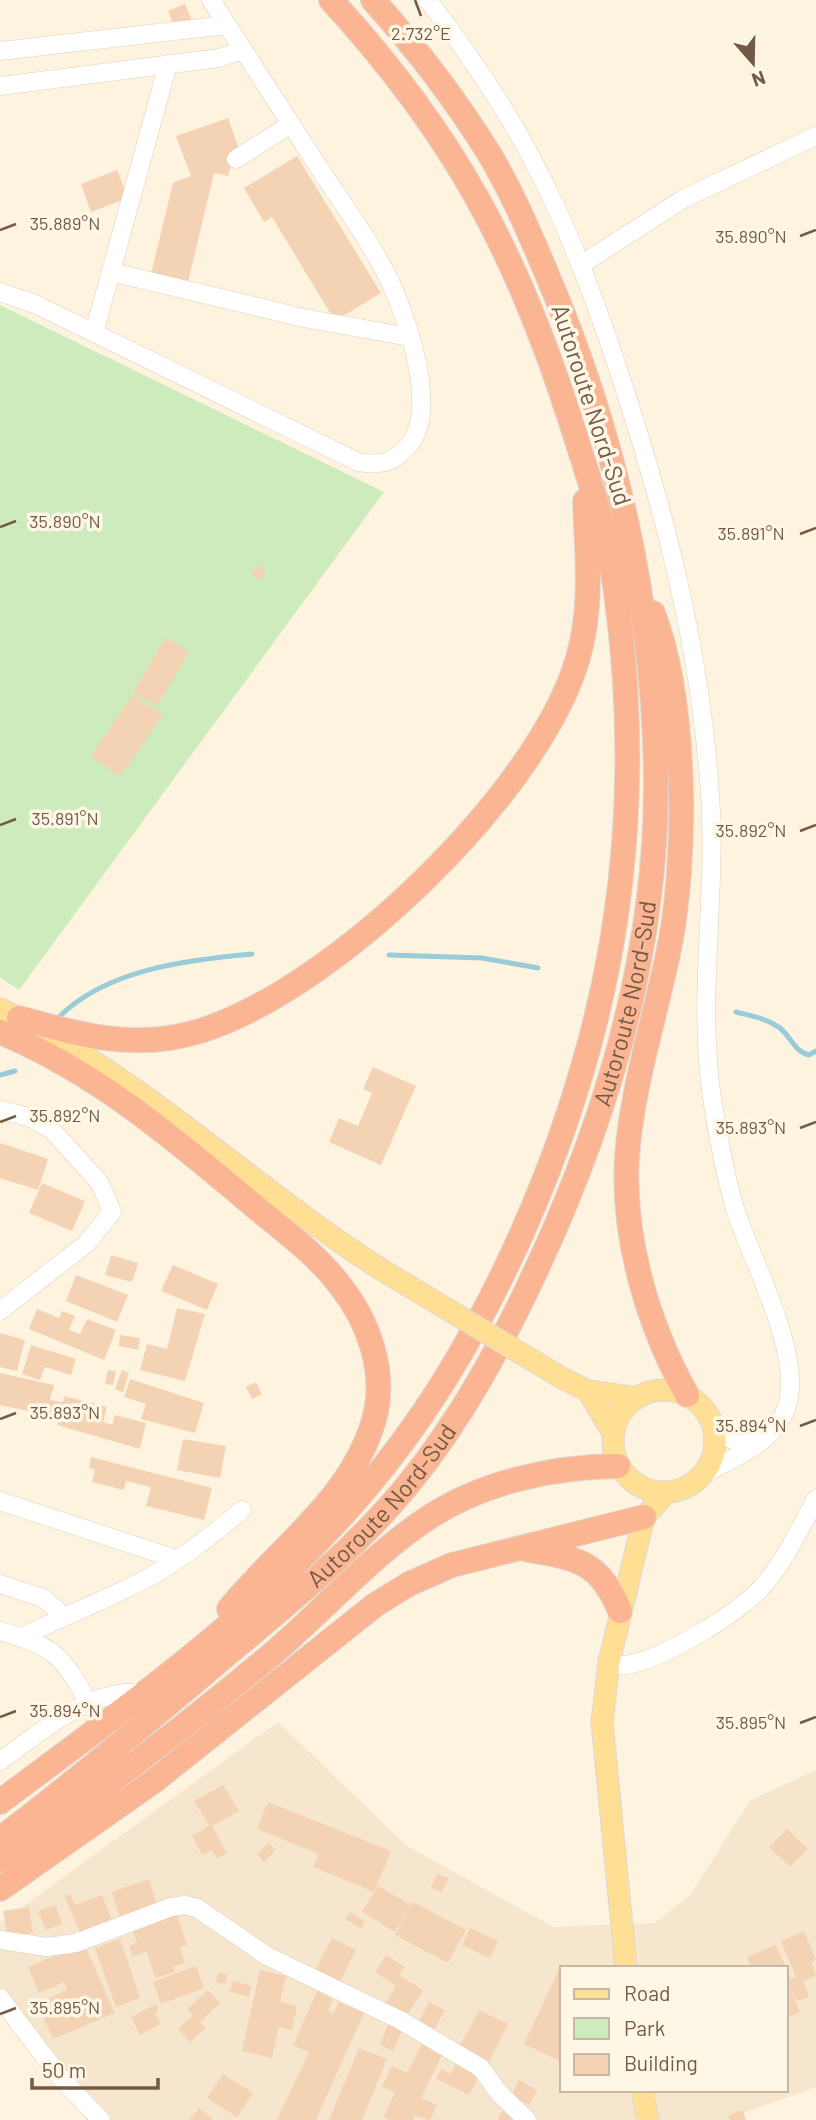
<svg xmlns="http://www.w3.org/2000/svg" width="816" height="2120" font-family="Barlow,sans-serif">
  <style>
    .residential { fill: #f5e6cd; fill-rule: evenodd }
    .green { fill: #cdebbd }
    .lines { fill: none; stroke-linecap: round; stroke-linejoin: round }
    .stream { stroke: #99cbd9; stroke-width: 5 }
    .building { fill: #f4d3b5 }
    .minor-casing { stroke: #e1d0bb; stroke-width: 19 }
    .major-casing { stroke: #ded7d3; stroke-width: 23 }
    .highway-casing { stroke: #ded7d3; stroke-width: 26 }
    .minor { stroke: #fff; stroke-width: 18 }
    .major { stroke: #ffdf94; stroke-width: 21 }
    .highway { stroke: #fbb592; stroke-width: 24 }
    .major-bridge-casing { stroke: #ded7d3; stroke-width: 23; stroke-linecap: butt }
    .major-bridge { stroke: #ffdf94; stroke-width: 21 }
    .ticks { fill: none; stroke: #745a46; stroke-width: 2.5 }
    .labels { text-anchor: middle; stroke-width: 7; stroke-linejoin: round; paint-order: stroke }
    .street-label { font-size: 24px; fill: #745a46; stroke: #fff7e6 }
    .ticks-label { font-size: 18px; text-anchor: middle; fill: #745a46; stroke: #fff7e6; stroke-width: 7; stroke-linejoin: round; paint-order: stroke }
  </style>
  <rect width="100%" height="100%" fill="#fdf3df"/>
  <path class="residential" d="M278 1722 407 1846 553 1927 655 1923 690 1895 751 1800 816 1770V2087L723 2120H87L0 2011V1923ZM562 1968H786V2090H562Z"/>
  <path class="green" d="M0 305 384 492 19 990 0 977Z"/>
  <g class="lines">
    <path class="stream" d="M389 955 482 958 538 968
      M736 1012C751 1016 766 1018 780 1028 791 1037 794 1051 809 1055L816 1051
      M58 1018C106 969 187 960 252 954
      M0 1075 15 1071"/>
  </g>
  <path class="building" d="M185 4 192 21 175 28 168 11Z
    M228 118 242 157 232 161 228 176 214 173 187 287 150 278 173 183 191 176 176 136Z
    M297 156 381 293 335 321 272 217 264 222 244 188Z
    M117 170 128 198 91 212 81 184Z
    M258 565 266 570 260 581 251 575Z
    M166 637 189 652 157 706 133 692Z
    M133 695 163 715 120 777 91 756Z
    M373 1067 416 1086 381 1165 329 1142 339 1118 358 1126 372 1093 363 1089Z
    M0 1143 48 1159 38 1190 0 1178Z
    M42 1183 85 1201 72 1231 29 1213Z
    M111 1255 138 1263 132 1282 105 1275Z
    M173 1265 218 1284 207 1310 161 1291Z
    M76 1275 128 1295 117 1322 66 1301Z
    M177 1308 205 1314 185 1381 140 1370 147 1344 167 1349Z
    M37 1309 59 1318 62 1311 75 1316 69 1330 80 1334 87 1319 116 1330 104 1360 29 1329Z
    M0 1333 25 1340 17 1371 0 1367Z
    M120 1335 140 1338 138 1350 119 1346Z
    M31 1345 76 1359 71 1375 45 1367 40 1380 22 1374Z
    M108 1370 116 1371 113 1385 105 1384Z
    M122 1370 129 1373 123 1392 115 1389Z
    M0 1373 54 1385 50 1400 63 1402 64 1396 107 1407 103 1422 112 1425 115 1415 146 1423 140 1449 57 1425 61 1408H58L56 1417 0 1405Z
    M130 1379 204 1403 195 1433 141 1419 146 1404 124 1397Z
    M256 1382 262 1394 252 1399 246 1387Z
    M183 1439 226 1446 220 1478 177 1470Z
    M91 1457 212 1488 204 1520 146 1506 151 1487 126 1481 124 1490 92 1482 95 1470 89 1468Z
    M223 1785 239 1811 212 1826 227 1853 217 1858 212 1850 202 1855 192 1836 209 1826 194 1801Z
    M268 1802 391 1851 374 1892 313 1867 319 1854 257 1829Z
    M787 1829 808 1849 790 1867 769 1847Z
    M269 1843 276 1850 264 1862 257 1854Z
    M437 1874 448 1878 442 1892 431 1888Z
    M149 1879 158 1909 121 1921 112 1892Z
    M378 1886 411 1905 395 1932 362 1912Z
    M70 1894 75 1905 102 1895 115 1928 84 1941 64 1896Z
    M413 1902 466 1930 448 1963 395 1935Z
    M55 1905 62 1924 46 1930 38 1911Z
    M29 1907 33 1933 8 1937 3 1911Z
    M350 1912 365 1922 361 1929 345 1919Z
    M177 1914 187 1945 180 1947 185 1963 173 1966 175 1972 155 1978 147 1952 132 1956 129 1946 137 1943 132 1928Z
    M470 1928 498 1941 490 1958 462 1945Z
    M804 1931 816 1960 811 1962 816 1976 803 1981 809 1997 797 2001 789 1987 800 2012 786 2018V1969L791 1979 796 1977 781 1941Z
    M332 1938 356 1950 337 1987 313 1975Z
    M120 1939 140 1998 116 2007 95 1948Z
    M84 1943 115 2013 53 2039 37 2003 67 1990 64 1982 39 1993 28 1967Z
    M776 1945 786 1968H751L747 1957Z
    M386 1955 405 1967 399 1975 423 1990 405 2019 384 2006 396 1986 375 1972Z
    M562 1963V2062L524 2044Z
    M196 1966 204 1988 161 2004 153 1982Z
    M260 1970 286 1976 280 2002 297 2006 292 2030 279 2027 272 2058 242 2051Z
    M218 1973 227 1974 226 1984 216 1982Z
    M233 1981 252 1986 249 1997 230 1992Z
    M208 1990 220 2003 200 2022 206 2028 190 2042 178 2029 193 2015 187 2009Z
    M317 1991 333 1999 328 2011 333 2014 339 2002 364 2013 316 2120H277L309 2052 293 2045Z
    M429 2002 445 2010 433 2032 418 2024Z
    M156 2004 159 2011 155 2013 161 2024 140 2035 131 2017Z
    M479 2010 508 2024 488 2064 458 2049Z
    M389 2022 403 2028 393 2051 380 2045Z
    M424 2039 445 2049 421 2098 437 2105 430 2120 415 2116 413 2120H389L383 2117 395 2093 382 2086 392 2066 407 2073Z
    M359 2048 387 2059 362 2120H329Z
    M456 2063 480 2075 469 2095 436 2079 441 2069 451 2074Z
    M223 2074 253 2093 237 2117 207 2098Z
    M519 2080 537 2090 529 2105 511 2096Z
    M199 2108 213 2120H189Z
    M742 2110 746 2120H729L728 2116Z
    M502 2111 518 2120H497Z"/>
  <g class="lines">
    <g class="minor-casing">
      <path id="minor" d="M427 0C443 18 456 38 470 58 539 155 580 254 617 366 663 504 701 649 710 795 717 896 697 997 712 1098 718 1137 725 1177 737 1215 754 1264 798 1347 789 1398 781 1441 738 1455 704 1474
        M0 51 227 25
        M0 86 219 58 243 50
        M236 159 291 124
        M582 264 685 198 816 136
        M111 272 304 318 409 337
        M0 292 35 304 358 462C380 466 394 463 409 445 441 407 403 303 381 264 364 233 343 204 323 174 286 116 248 58 211 0
        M94 333 168 64
        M0 1110 29 1117 52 1130 100 1183 112 1212 87 1243 0 1311
        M714 1431 737 1442H760
        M0 1501 176 1559
        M0 1584 43 1598 63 1615
        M0 1631C55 1647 61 1654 89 1703
        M22 1637C61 1617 101 1602 140 1582 177 1563 211 1536 242 1510
        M609 1662C613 1663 620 1665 625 1665 659 1662 741 1612 763 1586 785 1560 800 1529 816 1499
        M0 1761C43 1731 88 1688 144 1693
        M0 1940 47 1947 76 1943 171 1907 185 1905 197 1908 267 1956 400 2020 481 2068 499 2093 527 2120
        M0 1998 60 2077 101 2120"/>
    </g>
    <g class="major-casing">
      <path id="major" d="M0 1009C140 1075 252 1188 382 1270
        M562 1378 588 1391 637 1398
        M613 1441a51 51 0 1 1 102 0a51 51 0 1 1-102 0Z
        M588 1391 613 1433
        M626 1968 602 1722 609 1662 644 1517 666 1493
        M642 2090 648 2120"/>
    </g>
    <g class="highway-casing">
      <g id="highway">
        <path d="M653 613C687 702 688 861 668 954 654 1021 632 1088 627 1157 622 1238 648 1325 687 1395"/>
        <path d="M19 1018C81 1035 135 1051 200 1031 333 990 539 793 578 658 593 606 587 555 585 501"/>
        <path d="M0 1032C96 1072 175 1139 253 1205 284 1231 318 1255 342 1288 368 1321 385 1369 376 1412 357 1495 280 1546 229 1609"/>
        <path d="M528 1550C578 1558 600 1562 620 1611"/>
        <path d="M0 1802C141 1696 288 1594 395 1452 447 1384 487 1311 522 1233 615 1024 647 819 616 593 608 533 588 476 570 419 515 248 452 132 331 0"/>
        <path id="s1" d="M0 1839C78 1780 152 1718 226 1655 289 1603 355 1549 407 1486 462 1419 503 1342 539 1264 608 1115 656 950 656 785 655 608 615 433 546 272 529 232 512 192 490 155 456 100 416 48 373 0"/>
        <path d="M0 1860C93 1797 184 1728 271 1655 324 1610 372 1554 431 1516 486 1481 554 1467 618 1466"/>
        <path d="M0 1889 154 1781 375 1605 409 1584 452 1565 644 1517"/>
      </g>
    </g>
    <use href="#minor" class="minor"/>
    <use href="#major" class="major"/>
    <use href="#highway" class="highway"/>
    <g class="major-bridge-casing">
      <path id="major-bridge" d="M382 1270 562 1378"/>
    </g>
    <use href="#major-bridge" class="major-bridge"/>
  </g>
  <path class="ticks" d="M415 0 421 16M0 230 16 224M800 236 816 230M0 527 16 521M800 534 816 528M0 825 16 819M800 831 816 825M0 1122 16 1116M800 1128 816 1122M0 1419 16 1413M800 1426 816 1420M0 1717 16 1711M800 1723 816 1717M0 2014 16 2008"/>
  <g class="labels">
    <g class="street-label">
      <text transform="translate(591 405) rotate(72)" y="8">Autoroute Nord-Sud</text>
      <text dy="8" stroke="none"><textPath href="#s1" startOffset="1074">Autoroute Nord-Sud</textPath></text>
      <text dy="8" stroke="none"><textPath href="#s1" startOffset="508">Autoroute Nord-Sud</textPath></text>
    </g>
  </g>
  <g class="ticks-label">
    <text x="421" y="40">2.732°E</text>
    <text x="65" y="230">35.889°N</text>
    <text x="751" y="243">35.890°N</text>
    <text x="65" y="528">35.890°N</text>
    <text x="751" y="540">35.891°N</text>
    <text x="65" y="825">35.891°N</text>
    <text x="751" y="837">35.892°N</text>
    <text x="65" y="1122">35.892°N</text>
    <text x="751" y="1134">35.893°N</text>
    <text x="65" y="1419">35.893°N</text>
    <text x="751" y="1432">35.894°N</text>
    <text x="65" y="1717">35.894°N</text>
    <text x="751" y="1729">35.895°N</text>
    <text x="65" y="2014">35.895°N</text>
  </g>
  <rect x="560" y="1966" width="228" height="126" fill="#fff7e6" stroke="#c7b8a6" stroke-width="2"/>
  <rect x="574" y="1989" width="35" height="10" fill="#ffdf94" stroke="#c7b8a6" stroke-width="2"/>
  <text x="624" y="2001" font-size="21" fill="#745a46">Road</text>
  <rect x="574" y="2018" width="35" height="21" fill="#cdebbd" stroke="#c7b8a6" stroke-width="2"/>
  <text x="624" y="2036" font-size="21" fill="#745a46">Park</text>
  <rect x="574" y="2054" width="35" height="21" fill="#f4d3b5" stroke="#c7b8a6" stroke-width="2"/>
  <text x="624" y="2071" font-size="21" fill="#745a46">Building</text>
  <g transform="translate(753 63) rotate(160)" stroke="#fff7e6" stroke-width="5" paint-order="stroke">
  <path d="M0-5L12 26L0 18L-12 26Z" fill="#745a46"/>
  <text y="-10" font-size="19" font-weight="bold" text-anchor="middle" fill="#745a46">N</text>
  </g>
  <path d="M32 2078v10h126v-10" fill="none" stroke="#745a46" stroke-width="3.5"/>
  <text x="42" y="2078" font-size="21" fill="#745a46" stroke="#fff7e6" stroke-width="5" paint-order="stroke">50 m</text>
</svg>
